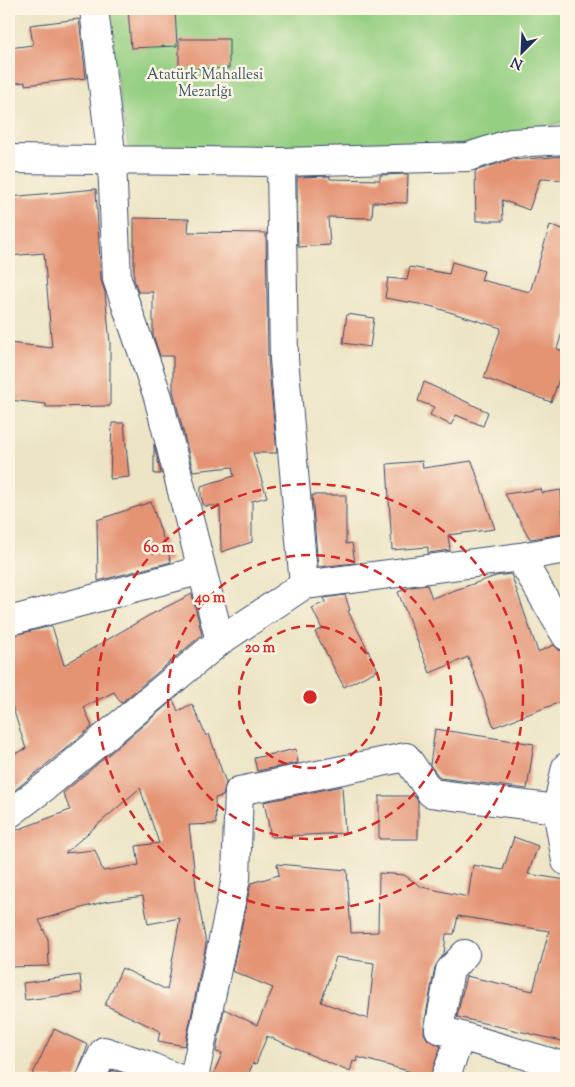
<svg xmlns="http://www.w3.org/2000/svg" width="575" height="1087" font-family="'Sorts Mill Goudy',serif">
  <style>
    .green { fill: #95cf82; stroke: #587f70 }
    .building { fill: #e49373; fill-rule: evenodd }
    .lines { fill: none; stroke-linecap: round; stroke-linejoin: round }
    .street-casing { stroke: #3a4a6d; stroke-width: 30 }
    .street { stroke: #fff; stroke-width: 28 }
    .ring { fill: none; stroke: #d62828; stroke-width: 2.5; stroke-dasharray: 9 6 }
    .labels { text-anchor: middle; stroke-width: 5; stroke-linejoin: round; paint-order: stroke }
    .park-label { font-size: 15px; fill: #3a5767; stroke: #fcf5e5 }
    .centre { fill: #d62828; stroke: #fcf5e5; stroke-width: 2.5 }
    .ring-label { font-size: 15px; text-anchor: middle; font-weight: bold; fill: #d62828; stroke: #fcf5e5; stroke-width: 5; stroke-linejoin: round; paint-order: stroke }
  </style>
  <rect width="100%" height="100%" fill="#fcf5e5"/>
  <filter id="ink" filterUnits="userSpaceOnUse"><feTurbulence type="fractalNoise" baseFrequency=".02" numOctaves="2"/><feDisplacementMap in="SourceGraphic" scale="10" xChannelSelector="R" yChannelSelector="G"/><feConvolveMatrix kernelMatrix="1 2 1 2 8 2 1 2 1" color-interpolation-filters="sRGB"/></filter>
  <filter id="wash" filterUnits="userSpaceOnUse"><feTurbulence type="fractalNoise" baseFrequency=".0096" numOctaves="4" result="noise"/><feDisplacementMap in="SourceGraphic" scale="20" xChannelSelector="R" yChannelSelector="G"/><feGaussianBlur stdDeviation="1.12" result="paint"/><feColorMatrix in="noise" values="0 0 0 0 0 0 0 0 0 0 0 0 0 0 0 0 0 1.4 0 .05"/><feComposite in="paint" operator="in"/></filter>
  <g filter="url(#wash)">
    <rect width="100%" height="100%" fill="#ece4c4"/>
    <path class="green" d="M105 9H566V121L507 137 423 151 130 158Z"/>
    <g id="blocks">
      <path class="building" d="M128 9H175L177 46 131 48Z
        M79 19 86 78 25 85V82L9 84V48L33 45 30 25Z
        M179 39H229V68L179 69Z
        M566 156V180L540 179 529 210 502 200 503 221H476L475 171 510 160Z
        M408 174 407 203 373 202 372 218 328 217 330 245 298 247 297 177 330 176V179L380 180V175Z
        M96 189 101 280 105 292 110 343V406L46 407V404L9 400V343L52 348 44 253 9 256V197Z
        M134 218 189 219 188 232 266 233 268 359 277 453H253L267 497 252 501V542L221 552 220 506H204L201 497V486L234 476 232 467 193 471 173 391V356H160L153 335V292H138L134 279Z
        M550 225 566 230V319L557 349 566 352V360L551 402 484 378 501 328 430 306 385 298 388 278 407 280 410 267 449 274 452 262 484 271 481 280 530 292Z
        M347 314 374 318 370 347 343 343Z
        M424 382 488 412 483 426 456 415 451 425 430 415 434 407 418 401Z
        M112 423H124L129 477 110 479Z
        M154 444 161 474H154Z
        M422 461 423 468 472 461 495 529 448 535 450 550 428 553V547L392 550 387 464Z
        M541 489 542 493 561 490 564 534 530 539 505 494Z
        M312 495H346V544L352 543 355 563 318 567Z
        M151 502 171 562 98 581 97 520Z
        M511 574 538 652 554 645 559 650 566 652V700L494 727 468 657 430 673 398 592 411 587 427 585 432 598 496 576Z
        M192 594 202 635 121 703 114 692 84 707 92 727 9 795V756L26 749 9 696V636L52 626 64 665 148 616Z
        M345 595 350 610 348 611 378 670 344 687 315 632 322 629 312 608 325 602 324 598Z
        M173 700 178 711 192 704 206 736 209 734 226 783 223 796 215 798 216 824 189 825 197 894 206 944 185 1046 158 1041 160 1031 105 1005 122 968 167 990 180 918 148 924 143 896 103 902 39 920 48 939 49 966 9 967V833L70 810 63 793ZM140 788 159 843 136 846 139 865 103 871 95 850 65 853Z
        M435 729 534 744 527 789 440 778 430 765Z
        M296 749 298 763 257 771 254 758Z
        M342 786 345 833 271 837 264 802Z
        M379 796H414L418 801V839H379Z
        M514 837 538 846 528 874 566 880V1042L457 1017 466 976 533 991 549 931 458 916 454 934H446L444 954 435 967 424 1026V1033L428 1040 441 1046 430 1077 357 1057 356 1062 353 1061 350 1072 267 1036 256 1064 253 1063 247 1078H212L222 1053 216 1052 224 1009 257 1025 273 988 232 971 251 883 279 875 277 864 347 870 351 933 378 932 379 873 404 875 422 887 468 897 473 865 503 870ZM336 957 374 963 368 1019 321 1002Z
        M80 975 82 993 25 1000 23 983Z
        M54 1029 88 1045 76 1078H31Z
        M112 1070 137 1078H108Z"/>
    </g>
  </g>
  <g filter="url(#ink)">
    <use href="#blocks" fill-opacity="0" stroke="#3a4a6d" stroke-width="1"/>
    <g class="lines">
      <g class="street-casing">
        <path id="street" d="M94 9 112 161 117 279 158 397 220 641
          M9 159 281 162 468 157 511 143 566 140
          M281 162 284 359 304 585
          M520 557 566 636
          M9 621 202 570
          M566 767 557 809 566 861
          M9 814 46 786 220 641 304 585 520 557 566 549
          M461 1036 439 1029 450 970 465 954
          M91 1078 104 1051 144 1064 177 1078
          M194 1078 236 878 239 791 406 757 431 793 557 809
          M445 1078 461 1036 566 1067"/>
      </g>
      <use href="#street" class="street"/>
    </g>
  </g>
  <g class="ring">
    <circle cx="310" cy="697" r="71"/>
    <circle cx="310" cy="697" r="142"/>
    <circle cx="310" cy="697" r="213"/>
  </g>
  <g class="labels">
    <g class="park-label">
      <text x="205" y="79">Atatürk Mahallesi<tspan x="205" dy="17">Mezarlğı</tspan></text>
    </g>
  </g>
  <circle cx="310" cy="697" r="8" class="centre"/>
  <g class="ring-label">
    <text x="159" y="552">60 m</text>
    <text x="210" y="602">40 m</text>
    <text x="260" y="652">20 m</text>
  </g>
  <rect width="575" height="1087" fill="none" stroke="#fcf5e5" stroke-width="30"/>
  <g transform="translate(522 52) rotate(204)" stroke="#fcf5e5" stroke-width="4" paint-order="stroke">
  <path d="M0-4L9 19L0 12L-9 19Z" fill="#1b2f5e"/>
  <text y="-8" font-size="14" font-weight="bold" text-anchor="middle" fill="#1b2f5e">N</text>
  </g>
</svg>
